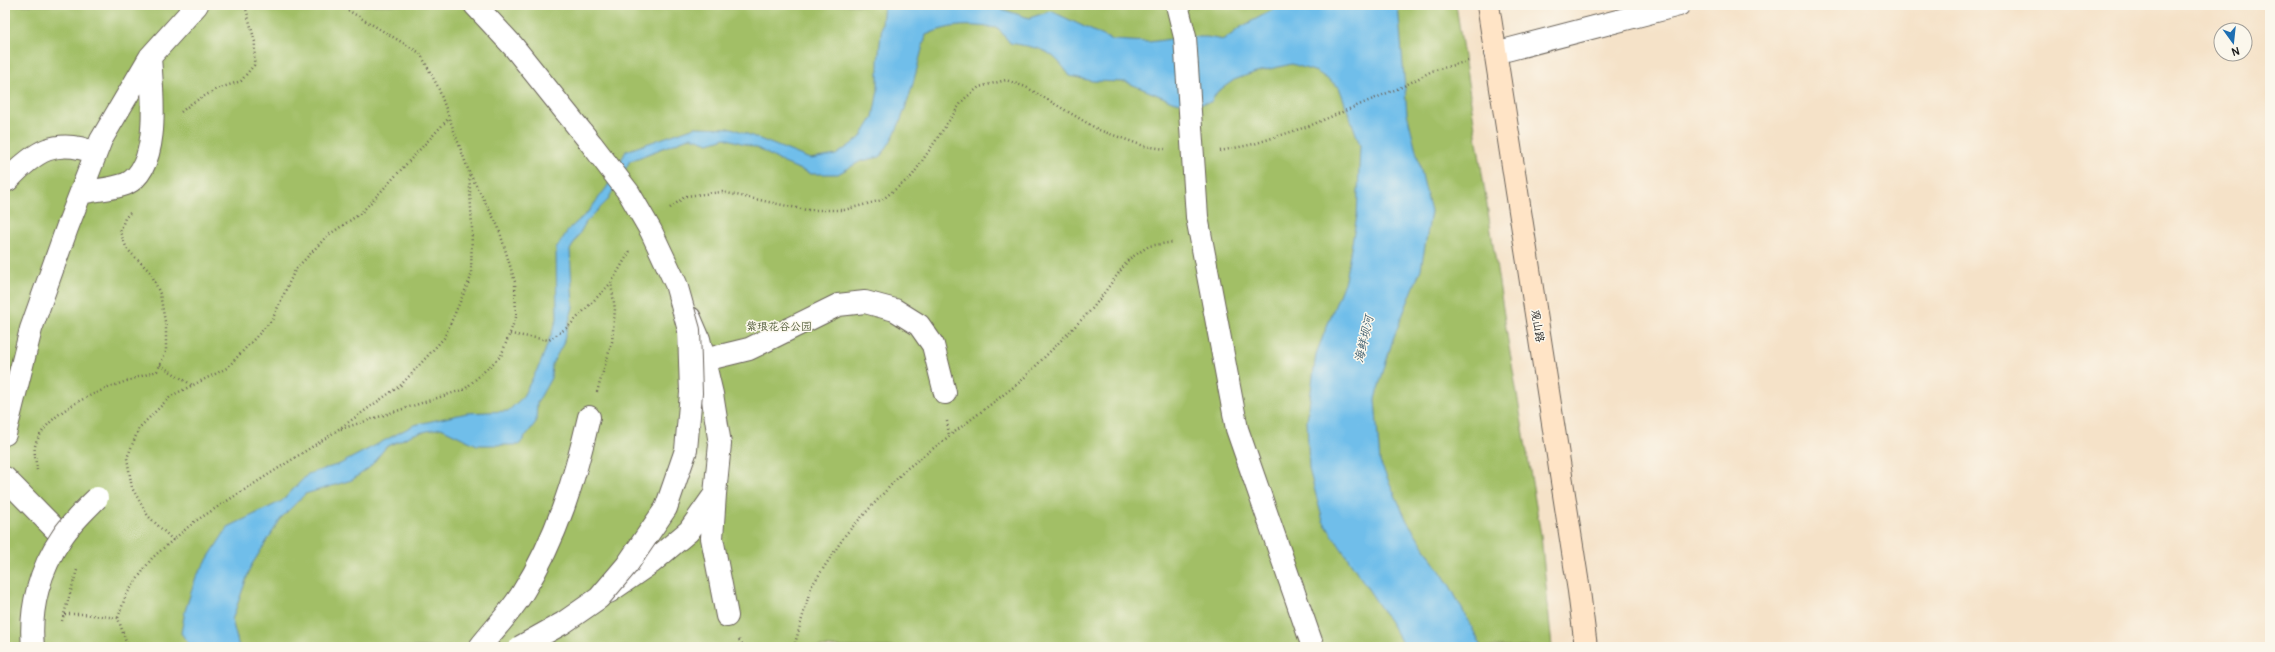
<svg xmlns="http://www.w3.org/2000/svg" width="2275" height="652" font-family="Pangolin,'LXGW WenKai TC',sans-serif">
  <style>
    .green { fill: #a2bf66; stroke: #5f6e41 }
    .water { fill: #6fbeea; stroke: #466d83 }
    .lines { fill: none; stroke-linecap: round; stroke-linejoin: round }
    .street-casing { stroke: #686158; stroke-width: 24 }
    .secondary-casing { stroke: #686158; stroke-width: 24 }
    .path { stroke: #686158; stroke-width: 2.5; stroke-dasharray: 1 3; stroke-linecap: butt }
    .street { stroke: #fff; stroke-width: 22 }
    .secondary { stroke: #ffe4c6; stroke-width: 22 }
    .street-bridge-casing { stroke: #686158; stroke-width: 24; stroke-linecap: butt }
    .street-bridge { stroke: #fff; stroke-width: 22 }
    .labels { text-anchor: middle; stroke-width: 3; stroke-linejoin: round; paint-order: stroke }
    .park-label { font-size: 11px; fill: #525d3a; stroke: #fbf7ec }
    .street-label { font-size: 11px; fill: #1c1c1c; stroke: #fbf7ec }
    .water-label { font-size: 12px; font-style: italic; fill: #3d5d6e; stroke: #fbf7ec }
  </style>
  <rect width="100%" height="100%" fill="#fbf7ec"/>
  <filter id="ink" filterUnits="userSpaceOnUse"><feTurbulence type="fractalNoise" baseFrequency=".025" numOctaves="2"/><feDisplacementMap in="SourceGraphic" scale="8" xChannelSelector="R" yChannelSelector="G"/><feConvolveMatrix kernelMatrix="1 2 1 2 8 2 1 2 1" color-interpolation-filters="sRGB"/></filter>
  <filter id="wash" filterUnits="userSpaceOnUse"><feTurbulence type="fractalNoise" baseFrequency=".012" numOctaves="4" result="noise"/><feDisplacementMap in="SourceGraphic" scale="16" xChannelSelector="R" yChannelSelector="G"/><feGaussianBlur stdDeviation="0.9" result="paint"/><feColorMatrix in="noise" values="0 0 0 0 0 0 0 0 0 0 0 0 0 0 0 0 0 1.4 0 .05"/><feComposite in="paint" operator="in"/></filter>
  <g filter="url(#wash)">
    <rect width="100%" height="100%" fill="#f5e2c8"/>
    <path class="green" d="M5 5H1456L1509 347 1541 535 1552 647H5Z"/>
    <path class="water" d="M884 5H989L1029 18 1051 11 1112 40 1149 42 1185 37H1207L1224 40 1241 27 1282 5H1398L1407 113 1431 212 1421 269 1393 339 1375 399 1380 462 1407 521 1450 586 1482 647H1404L1392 625 1323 521 1309 469 1307 421 1316 354 1345 280 1357 216 1360 145 1339 87 1317 72 1292 64 1256 72 1234 80 1217 92 1211 102 1190 105 1172 101 1126 82 1092 81 1070 76C1050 48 1043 49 1010 43L998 28C970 25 953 23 926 35 914 76 907 122 880 157L861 161 838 174H811L784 163 757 148 725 138 709 143 691 137 630 161 607 201 586 222 570 250 573 307 563 344 552 364 551 378 537 403 536 422 519 445H477L441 428 414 434 386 447 369 468 352 480 305 494 282 517 251 566 232 620 239 647H191L181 633 185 611 196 577 228 527 282 501 308 474 340 464 414 425 467 413 508 411 522 398 540 364 557 319 556 249 568 230 588 212 607 187 626 151 695 127 732 128 810 159 836 155 860 138 873 117 878 90V62Z"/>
  </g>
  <g filter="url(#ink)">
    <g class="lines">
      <g class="street-casing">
        <path id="street" d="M475 5 513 46 593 146
          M1177 5 1185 37 1197 217 1237 429 1313 647
          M1495 53 1679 5
          M8 180C35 151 56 137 96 153
          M81 193C94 190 113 189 126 184 162 168 152 89 150 57
          M704 360 749 349 838 305 865 302 895 310 919 325 933 345 945 393
          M5 434 31 329 67 228 101 140 150 57 197 5
          M5 478 62 536
          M715 494 712 538 727 616
          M609 592 651 563 689 531 715 494 720 444 712 394 699 339 690 318
          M480 647C494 629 511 612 523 592 557 538 575 478 589 417"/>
      </g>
      <g class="secondary-casing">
        <path id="secondary" d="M1488 5 1579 591 1586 647"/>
      </g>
      <path class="path" d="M181 112 192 103 217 89 241 81 254 65 255 42 245 5
        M1220 151 1254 144 1309 126 1404 86 1432 71 1468 61
        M670 208 686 196 722 192 806 210H844L882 200 912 176 963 100 979 87 1006 80 1026 87 1099 130 1144 146 1165 149
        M510 334 549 340 568 327 611 283 630 251
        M160 365 192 385
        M597 392 612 342 615 309 611 283
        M947 421 949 436
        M341 429 465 389 501 356 516 317 515 282 498 226 470 174
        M37 470C36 462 33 449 36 443 53 402 118 384 157 371L166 352V327L160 294 151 273 127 249 120 232 125 218 130 213
        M173 540 148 516 132 488 127 458 139 428 171 396 227 368 272 320 295 270 327 236 361 213 449 118
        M65 614H83L118 618
        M62 621 77 570
        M739 640 745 647
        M130 647 126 642 118 618 126 595 152 558 194 522 329 436 401 385 444 338 471 277 472 227 469 172 438 87 420 53 339 5
        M794 647 811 587 846 534 905 470 1020 382 1093 308 1129 259 1149 246 1174 242"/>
      <use href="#street" class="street"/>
      <use href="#secondary" class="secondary"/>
      <g class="street-bridge-casing">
        <path id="street-bridge" d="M33 647C29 608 40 569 62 537 71 523 85 510 97 498
          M520 647 563 623 599 598 627 565 666 508 686 450 691 393 689 330 676 284 651 231 629 193 593 146"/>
      </g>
      <use href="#street-bridge" class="street-bridge"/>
    </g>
  </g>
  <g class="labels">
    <g class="park-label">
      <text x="779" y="330">紫琅花谷公园</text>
    </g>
    <g class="street-label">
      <text transform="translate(1538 326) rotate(81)" y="4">观山路</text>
    </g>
    <g class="water-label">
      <text transform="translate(1364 339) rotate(-77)" y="4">海鲜坝河</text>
    </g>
  </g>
  <rect width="2275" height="652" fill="none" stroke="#fbf7ec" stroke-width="20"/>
  <g transform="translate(2233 42) rotate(165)"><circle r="19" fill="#fbf7ec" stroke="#a29f99"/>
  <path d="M0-3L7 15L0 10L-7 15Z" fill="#1f6fb2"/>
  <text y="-6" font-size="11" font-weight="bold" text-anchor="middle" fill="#1c1c1c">N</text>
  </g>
</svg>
